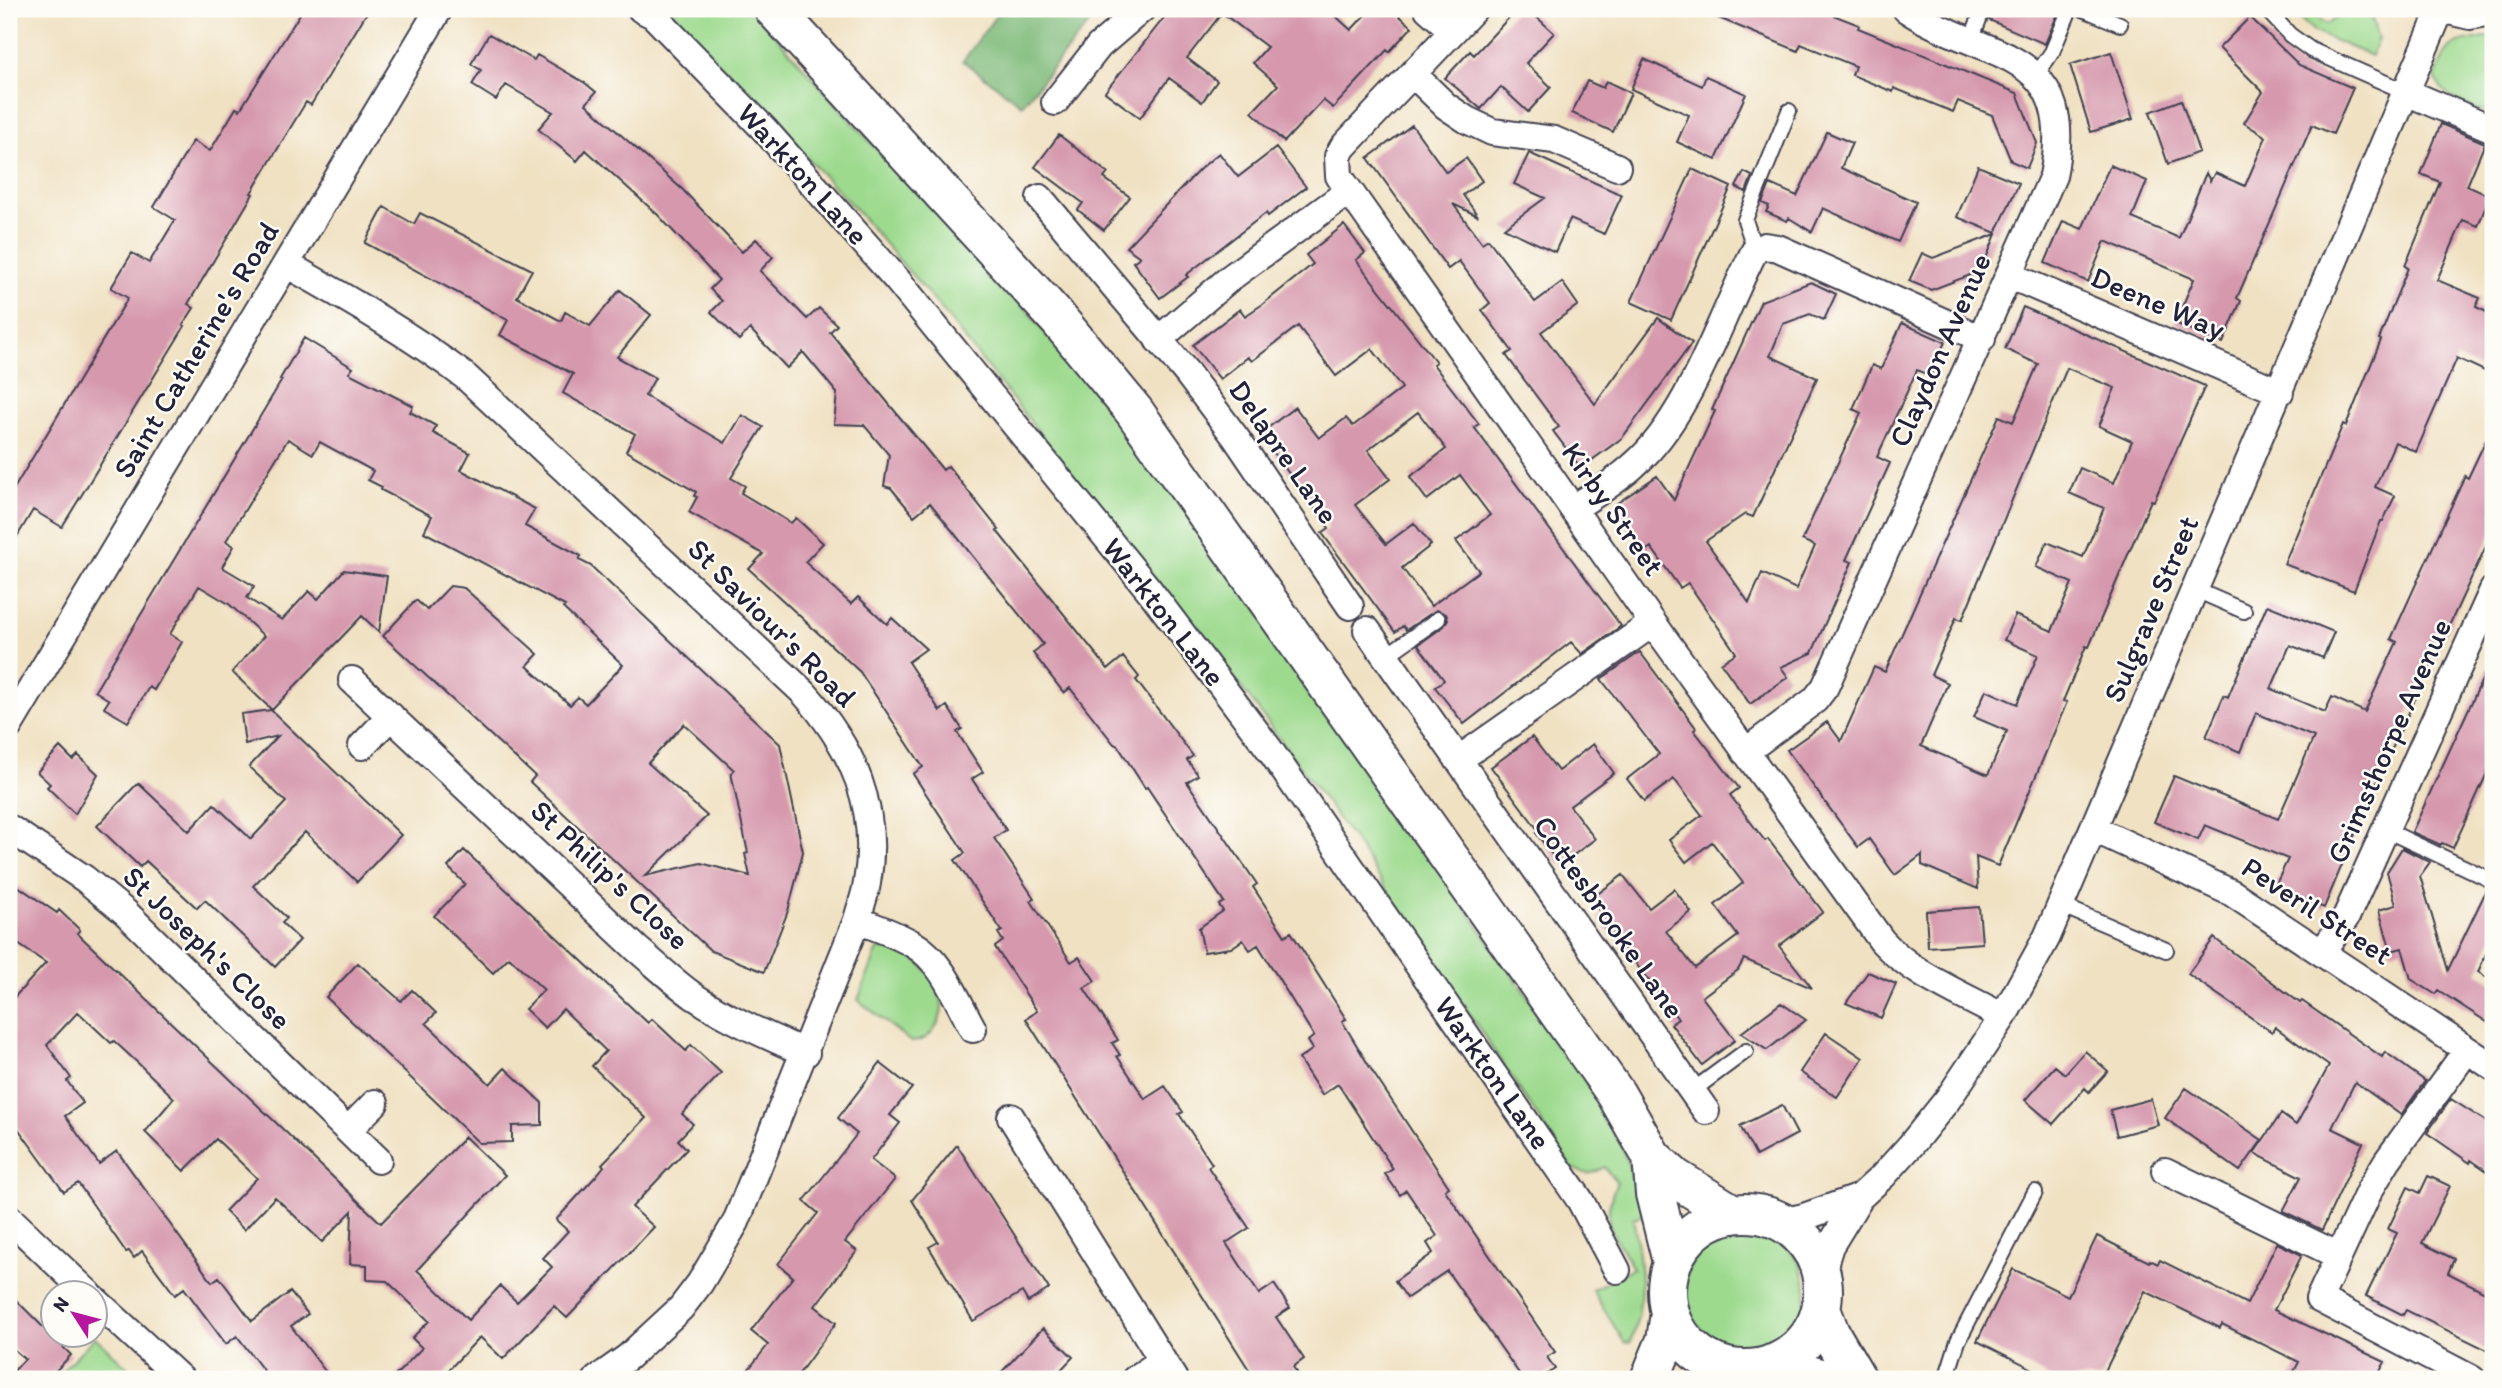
<svg xmlns="http://www.w3.org/2000/svg" width="2502" height="1388" font-family="Itim,sans-serif">
  <style>
    .green { fill: #9dda8e; stroke: #607e64; stroke-width: 2 }
    .forest { fill: #7eba79; stroke: #506e5a; stroke-width: 2 }
    .building { fill: #d698ad; fill-rule: evenodd }
    .lines { fill: none; stroke-linecap: round; stroke-linejoin: round }
    .lane-casing { stroke: #413f4f; stroke-width: 18 }
    .street-casing { stroke: #413f4f; stroke-width: 30 }
    .secondary-casing { stroke: #413f4f; stroke-width: 42 }
    .lane { stroke: #fff; stroke-width: 14 }
    .street { stroke: #fff; stroke-width: 26 }
    .secondary { stroke: #fff; stroke-width: 38 }
    .labels { text-anchor: middle; stroke-width: 5; stroke-linejoin: round; paint-order: stroke }
    .street-label { font-size: 30px; fill: #22223b; stroke: #fdfcf7 }
  </style>
  <rect width="100%" height="100%" fill="#fdfcf7"/>
  <filter id="ink" filterUnits="userSpaceOnUse"><feTurbulence type="fractalNoise" baseFrequency=".0143" numOctaves="2"/><feDisplacementMap in="SourceGraphic" scale="14" xChannelSelector="R" yChannelSelector="G"/><feConvolveMatrix kernelMatrix="1 2 1 2 8 2 1 2 1" color-interpolation-filters="sRGB"/></filter>
  <filter id="wash" filterUnits="userSpaceOnUse"><feTurbulence type="fractalNoise" baseFrequency=".00686" numOctaves="4" result="noise"/><feDisplacementMap in="SourceGraphic" scale="28" xChannelSelector="R" yChannelSelector="G"/><feGaussianBlur stdDeviation="1.57" result="paint"/><feColorMatrix in="noise" values="0 0 0 0 0 0 0 0 0 0 0 0 0 0 0 0 0 1.4 0 .05"/><feComposite in="paint" operator="in"/></filter>
  <g filter="url(#wash)">
    <rect width="100%" height="100%" fill="#f0e1c2"/>
    <path class="green" d="M665 9H752L879 152 993 269 1166 478 1594 1092C1617 1131 1632 1171 1645 1214L1633 1218C1641 1259 1647 1303 1630 1343L1624 1342 1592 1290 1633 1268C1612 1231 1599 1224 1617 1182L1604 1167C1590 1176 1585 1175 1571 1167L1356 843 1251 700 937 304 857 211 700 43Z
      M2289 9H2332L2316 16 2327 24 2351 9H2369L2378 39 2371 56 2316 33Z
      M2493 35V115C2473 106 2443 100 2435 77 2450 35 2457 45 2493 35Z
      M890 948C923 954 958 998 934 1029 928 1038 922 1041 911 1042L858 1000 878 949Z
      M1684 1292a61 61 0 1 1 122 0a61 61 0 1 1-122 0Z
      M95 1337 140 1379H54Z"/>
    <path class="forest" d="M1001 9H1101L1022 105 963 61Z"/>
    <g id="blocks">
      <path class="building" d="M303 9H369L311 105 306 102 251 193 253 194 188 304 194 308 183 325 185 326 62 527 33 510 9 550V497L128 298 111 288 132 253 149 263 175 220 154 207 193 141 210 151 236 108 240 110Z
        M1171 9H1262L1273 17 1281 9H1328L1351 30 1371 9H1392L1412 27 1389 52 1387 50 1333 108 1323 100 1284 142 1252 112 1278 85 1253 63 1267 47 1222 13 1187 58 1217 81 1202 102 1169 78 1140 118 1105 92Z
        M1517 9H1528L1554 33 1526 63 1551 87 1528 112 1501 87 1481 109 1445 78 1470 51 1474 55Z
        M1697 9H1818L1859 25 1858 28 2017 93 2037 143 2027 168 2011 161 1992 115 1958 101 1953 112 1894 88 1893 92 1852 75 1855 66 1801 44 1798 51Z
        M1992 9H2060L2045 44 1989 20Z
        M2250 17 2299 65 2353 88 2333 134 2312 125 2237 298 2241 301 2223 343 2175 323 2194 279 2105 241 2088 282 2045 263 2063 221 2082 229 2110 165 2147 181 2132 218 2179 238 2206 173 2210 181 2215 173 2245 186 2266 137 2244 123 2263 92 2219 48Z
        M489 34 534 60 537 55 585 83 596 92 586 104 683 190 742 252 756 239 773 257 760 271 807 319 819 308 837 325 830 332 943 470 948 466 999 530 997 531 1108 669 1123 657 1139 677 1136 680 1193 756 1187 760 1198 775 1187 782 1257 884 1253 887 1285 936 1291 932 1346 1019 1342 1021 1374 1074 1449 1187 1445 1190 1555 1352 1547 1357 1555 1369 1539 1379H1523L1447 1271 1407 1298 1395 1281 1433 1253 1427 1243 1437 1236 1406 1190 1400 1195 1385 1174 1393 1169 1338 1084 1322 1095 1299 1059 1313 1049 1308 1041 1314 1036 1258 945 1250 950 1243 940 1231 948 1204 952 1199 928 1223 911 1219 905 1224 902 1147 787 1145 788 1118 746 1114 744 1070 688 1064 693 1033 653 1043 644 930 503 914 516 891 488 884 486 889 455 864 425 834 424 837 393 803 352 787 368 750 329 739 340 711 312 722 301 710 289 719 280 658 215 586 150 577 161 538 129 553 112 506 85 496 100 472 85 481 70 471 64Z
        M2111 52 2133 119 2091 132 2070 65Z
        M1644 59 1702 86 1706 76 1746 94 1716 160 1677 142 1689 115 1631 89Z
        M1587 81 1603 88 1606 81 1631 93 1613 132 1572 113Z
        M2181 100 2199 152 2168 164 2150 112Z
        M2441 124 2485 143 2467 186 2490 196 2478 226 2463 220 2437 280 2480 298 2476 307 2493 315V375L2457 358 2416 452 2395 442 2375 487 2395 496 2383 521H2381L2354 591 2284 564 2343 424 2346 426 2381 340 2379 339 2408 268 2405 266 2440 182 2421 174Z
        M1412 125 1446 172 1466 158 1482 181 1463 195 1478 216 1453 204 1482 243 1488 239 1535 302 1562 282 1578 305 1541 332 1595 404 1658 318 1692 343 1622 438 1581 468 1553 431 1559 427 1506 355 1512 351 1482 310 1490 303 1459 261 1448 269 1368 158Z
        M1827 132 1852 143 1841 168 1916 202 1898 242 1823 208 1812 232 1789 218 1787 221 1766 212 1769 206 1762 203 1770 184 1797 196Z
        M1059 135 1108 173 1104 178 1130 197 1104 230 1078 210 1083 203 1035 167Z
        M1276 148 1306 187 1268 216 1266 213 1186 275 1188 277 1160 298 1133 262 1140 257 1126 247 1200 169 1219 153 1238 177Z
        M1529 153 1622 195 1604 234 1570 219 1555 252 1504 228 1545 198 1514 184Z
        M1978 166 2019 183 1996 233 1957 217Z
        M1692 169 1731 187 1671 320 1631 302Z
        M1744 172 1752 176 1746 192 1736 187Z
        M384 207 414 224 420 213 532 270 517 297 561 321 565 312 590 326 620 290 651 315 617 357 655 378 645 396 725 443 742 415 763 427 731 478 745 486 741 493 791 523 796 518 823 543 805 562 851 604 858 597 887 624 892 618 926 649 908 662 940 711 947 706 962 729 957 732 983 772 972 779 1006 830 994 838 1034 898 1031 901 1071 962 1079 957 1095 981 1084 988 1118 1040 1112 1043 1120 1055 1117 1056 1145 1099 1165 1086 1183 1112 1179 1114 1212 1164 1208 1167 1249 1228 1226 1243 1259 1294 1274 1284 1290 1308 1276 1317 1304 1359 1293 1367 1302 1379H1255L1026 1019 1037 1011 995 947 1003 941 998 933 1002 931 955 860 965 853 913 774 923 767 860 672 749 569 763 554 689 512 697 497 694 496 696 492 626 451 635 434 563 393 573 374 500 335 508 320 365 243Z
        M1344 225 1365 253 1356 260 1436 362 1433 364 1479 424 1474 427 1621 626 1582 654 1571 642 1464 724 1435 687 1444 680 1418 645 1444 626 1448 619 1446 614 1436 610 1406 630 1403 626 1395 632 1322 533 1329 528 1260 434 1295 407 1319 438 1346 418 1353 426 1402 388 1372 349 1336 376 1298 326 1252 361 1248 357 1220 379 1193 345 1240 309 1245 316 1263 304 1313 264 1306 255ZM1418 412 1446 449 1410 477 1427 500 1460 475 1490 515 1456 541 1479 571 1431 606 1402 568 1431 545 1414 523 1386 544 1355 505 1390 479 1368 450Z
        M1996 234 1981 271 1931 290 1909 281 1922 253 1933 258Z
        M1811 282 1836 294 1824 320 1810 314 1783 324 1770 356 1817 378 1753 517 1745 514 1706 541 1749 603 1762 573 1796 589 1815 546 1802 540 1861 413 1853 409 1872 365 1881 369 1902 323 1945 342 1930 376 1917 370 1877 457 1890 463 1846 560 1852 562 1812 653 1781 667 1788 677 1750 704 1721 663 1736 653 1688 583 1680 588 1651 547 1645 551 1613 506 1657 476 1674 500 1715 411 1712 410 1761 301Z
        M2023 307 2205 386 2154 501 2151 500 2089 647 2086 646 2063 701 2067 702 1998 866 1976 857 1978 889 1922 865V855L1895 875 1869 839 1858 847 1787 750 1827 722 1841 741 1874 667 1885 672 1999 416 2013 422 2038 364 2005 349ZM2067 368 2115 388 2099 426 2132 441 2114 483 2080 468 2069 493 2104 508 2083 557 2047 542 2036 567 2072 583 2052 631 2015 615 2004 640 2038 655 2017 704 1986 690 1974 717 2007 731 1988 775 1921 746 1948 683 1931 675 1956 618 1962 620Z
        M304 338 353 368 349 373 413 406 410 412 436 426 433 433 470 453 461 470 535 509 525 526 581 556 579 560 591 566 780 744 803 852 788 911 764 972 711 951 530 782 535 776 383 636 416 600 427 610 450 586 464 588 538 654 527 666 570 705 578 697 586 704 623 665 563 608 565 606 424 532 432 516 381 490 382 487 368 480 373 471 320 442 313 454 288 439 226 541 234 546 222 567 254 586 247 598 282 620 309 591 318 599 344 570 387 576 379 632 362 616 272 710 232 672 264 636 229 604 199 586 170 634 182 642 154 690 149 687 128 722 104 708 109 700 95 691 282 380 280 379ZM684 724 734 770 731 773 748 853 745 854 750 876 701 863 645 876 707 816 648 763Z
        M2493 425V531L2378 779 2324 908 2275 886 2288 859 2205 825 2198 840 2154 822 2174 776 2278 819 2314 737 2256 713 2240 752 2206 737 2224 695 2228 697 2267 605 2334 632 2323 658 2290 645 2271 689 2325 712 2332 697 2365 712 2397 642 2391 639 2465 476 2468 478Z
        M1640 652 1696 728 1694 730 1739 788 1730 795 1765 841 1768 839 1823 912 1779 946 1812 988 1744 959 1738 970 1702 997 1735 1040 1702 1065 1671 1024 1678 1019 1614 935 1612 936 1598 918 1603 914 1591 899 1623 875 1649 908 1674 889 1691 912 1666 931 1695 968 1738 936 1715 905 1743 883 1712 842 1686 862 1669 840 1702 815 1674 779 1644 801 1627 779 1659 754 1601 679Z
        M2493 656V760L2453 848 2442 843 2441 845 2412 832Z
        M271 710 401 835 357 882 305 832 253 886 287 918 282 923 300 940 275 967 205 900 197 908 146 861 140 867 97 826 138 783 189 831 214 804 251 839 286 802 249 767 278 736 245 744 241 714Z
        M1532 737 1558 771 1593 744 1614 773 1570 806 1595 839 1560 865 1536 833 1539 831 1491 767Z
        M60 747 73 760 78 755 98 774 75 814 47 787 50 784 37 772Z
        M2402 848 2430 862 2420 876 2448 970 2487 889 2493 891V938L2478 972 2493 982V1026L2438 990 2435 994 2411 979 2402 948 2391 951 2379 910 2396 905 2387 872Z
        M464 850 648 1023 652 1019 686 1051 691 1045 721 1073 682 1114 693 1124 678 1140 687 1149 632 1207 654 1227 567 1318 554 1306 503 1359 480 1337 440 1379H392L422 1348 412 1338 429 1321 387 1281 367 1280V1265L350 1264 352 1211 322 1242 275 1197 244 1230 225 1211 257 1178 216 1139 184 1171 145 1132 174 1098 140 1065 114 1041 111 1043 78 1012 47 1045 71 1078 67 1081 83 1103 65 1116 99 1164 117 1151 212 1282 219 1277 252 1321 290 1292 308 1314 291 1326 331 1379H270L237 1336 226 1344 184 1288 175 1295 142 1251 134 1258 129 1251 126 1252 78 1183 64 1192 9 1116V1003L46 963 9 938V880L57 913 59 910 80 930 77 933 381 1223 465 1137 505 1175 417 1270 468 1320 500 1286 517 1302 552 1267 543 1258 568 1231 556 1220 596 1176 604 1166 602 1164 646 1118 592 1066 606 1051 563 1009 545 1028 525 1009 544 990 509 957 493 973 434 916 465 884 448 867Z
        M1979 907 1982 943 1928 947 1926 911Z
        M2214 938 2300 1003 2302 1001 2382 1057 2385 1052 2425 1081 2401 1115 2355 1082 2332 1128 2363 1143 2322 1230 2283 1211 2301 1177 2254 1153 2281 1114 2296 1125 2329 1066 2275 1027 2272 1032 2188 974Z
        M358 963 401 1001 412 990 436 1013 426 1023 490 1084 505 1068 542 1103V1125L512 1126V1142L479 1143 326 997Z
        M1868 972 1896 984 1881 1018 1846 1003Z
        M1781 1003 1806 1020 1767 1050 1741 1033Z
        M1826 1033 1863 1058 1837 1097 1800 1072Z
        M2085 1051 2108 1071 2089 1092 2085 1088 2053 1124 2025 1100 2055 1066 2065 1074Z
        M880 1063 912 1088 890 1115 900 1123 871 1160 895 1179 845 1242 857 1251 815 1306 836 1323 795 1379H741L768 1345 751 1331 793 1277 778 1264 818 1213 804 1201 857 1134 838 1118Z
        M2186 1088 2262 1140 2240 1171 2165 1118Z
        M2151 1099 2158 1125 2117 1136 2110 1110Z
        M2451 1099 2493 1126V1175L2471 1160 2470 1163 2427 1133Z
        M1782 1105 1797 1134 1756 1156 1740 1126Z
        M957 1145 1049 1289 1028 1302 1022 1292 973 1321 929 1247 938 1242 912 1200Z
        M2428 1176 2450 1186 2422 1243 2454 1259 2448 1273 2493 1296V1353L2406 1310 2403 1315 2366 1296 2397 1233 2388 1229 2408 1187 2420 1193Z
        M2097 1236 2149 1262 2150 1260 2158 1264 2160 1260 2247 1304 2277 1243 2302 1255 2274 1310 2385 1362 2376 1379H2290L2299 1362 2222 1324 2220 1328 2145 1291 2101 1379H2053L1977 1341 2013 1269 2068 1296Z
        M9 1293 71 1355 48 1379H9V1376L25 1359 11 1347 9 1349Z
        M1043 1328 1073 1357 1056 1375 1053 1379H995Z"/>
    </g>
  </g>
  <g filter="url(#ink)">
    <use href="#blocks" fill-opacity="0" stroke="#413f4f" stroke-width="2"/>
    <g class="lines">
      <g class="lane-casing">
        <path id="lane" d="M2083 9 2120 24
          M2266 9 2290 35 2311 50 2406 92
          M1971 40 1983 9
          M2035 77 2052 52 2070 9
          M1755 250 1745 220 1789 111
          M2196 590 2244 611
          M1386 656 1438 619
          M2386 830 2493 881
          M2060 905 2166 950
          M1692 1091 1746 1051
          M1946 1379 1958 1341 2035 1192"/>
      </g>
      <g class="street-casing">
        <path id="street" d="M641 9 653 15 765 130 898 281 1150 591 1270 750 1580 1200 1617 1270
          M1428 9 1453 31
          M1474 9 1343 147 1338 156 1339 176 1653 623 1882 941C1914 976 1962 994 2003 1017
          M2441 9 2470 16 2493 12
          M1413 74 1446 106 1467 120 1492 132 1554 140 1617 167
          M2406 92 2493 129
          M1055 102 1099 46 1142 9
          M1040 198 1187 373 1236 438 1350 606
          M286 264C348 299 409 334 466 377L804 693C853 748 880 808 867 883 865 896 860 908 857 920L736 1222 700 1283 681 1308 628 1357 597 1379
          M2011 276 2280 392
          M1158 340 1230 278 1349 191
          M1573 509C1593 495 1616 482 1634 465 1690 417 1721 315 1755 250L1765 246 1778 248 1982 339
          M1367 630 1706 1111
          M352 680 637 949C656 965 675 983 695 997 730 1020 768 1036 806 1053
          M9 726 439 9
          M362 746 391 716
          M1745 752 1815 700 1825 687 2053 176C2079 45 1983 61 1906 9
          M1458 760 1653 623
          M9 828 85 879 125 912 378 1160
          M2094 829 2232 893 2493 1067
          M857 920C875 927 896 934 913 944 943 961 957 1001 973 1029
          M2322 953 2346 917 2493 590
          M2467 1050 2387 1161 2369 1191 2319 1299 2472 1379
          M1011 1117 1174 1379
          M348 1130 375 1103
          M2165 1171 2339 1256
          M9 1218 89 1294
          M1781 1222 1804 1217 1860 1197
          M1821 1274 1830 1246 1860 1197 1883 1176 1911 1145 1948 1099 2003 1017 2047 937 2441 9
          M94 1299 181 1379
          M1135 1379 1162 1361"/>
      </g>
      <g class="secondary-casing">
        <path id="secondary" d="M774 9 1059 320 1134 411 1616 1094 1652 1157 1675 1178 1733 1214
          M1652 1157 1655 1194 1672 1262
          M1667 1291a78 78 0 1 1 156 0a78 78 0 1 1-156 0Z
          M1821 1309 1830 1333 1857 1379
          M1772 1364 1823 1379
          M1650 1379 1666 1340 1670 1313"/>
      </g>
      <use href="#lane" class="lane"/>
      <use href="#street" class="street"/>
      <use href="#secondary" class="secondary"/>
    </g>
  </g>
  <g class="labels">
    <g class="street-label">
      <text transform="translate(803 174) rotate(48)" y="10">Warkton Lane</text>
      <text transform="translate(2158 303) rotate(23)" y="10">Deene Way</text>
      <text transform="translate(196 350) rotate(-59)" y="10">Saint Catherine's Road</text>
      <text transform="translate(1940 350) rotate(-66)" y="10">Claydon Avenue</text>
      <text transform="translate(1284 452) rotate(55)" y="10">Delapre Lane</text>
      <text transform="translate(1613 509) rotate(55)" y="10">Kirby Street</text>
      <text transform="translate(2151 609) rotate(-67)" y="10">Sulgrave Street</text>
      <text transform="translate(1164 612) rotate(52)" y="10">Warkton Lane</text>
      <text transform="translate(772 623) rotate(45)" y="10">St Saviour's Road</text>
      <text transform="translate(2389 741) rotate(-66)" y="10">Grimsthorpe Avenue</text>
      <text transform="translate(610 875) rotate(43)" y="10">St Philip's Close</text>
      <text transform="translate(2317 911) rotate(33)" y="10">Peveril Street</text>
      <text transform="translate(1609 917) rotate(55)" y="10">Cottesbrooke Lane</text>
      <text transform="translate(207 948) rotate(44)" y="10">St Joseph's Close</text>
      <text transform="translate(1493 1073) rotate(55)" y="10">Warkton Lane</text>
    </g>
  </g>
  <rect width="2502" height="1388" fill="none" stroke="#fdfcf7" stroke-width="35"/>
  <g transform="translate(74 1314) rotate(306)"><circle r="33" fill="#fdfcf7" stroke="#a5a5ac" stroke-width="2"/>
  <path d="M0-5L12 26L0 18L-12 26Z" fill="#b5179e"/>
  <text y="-10" font-size="19" font-weight="bold" text-anchor="middle" fill="#22223b">N</text>
  </g>
</svg>
